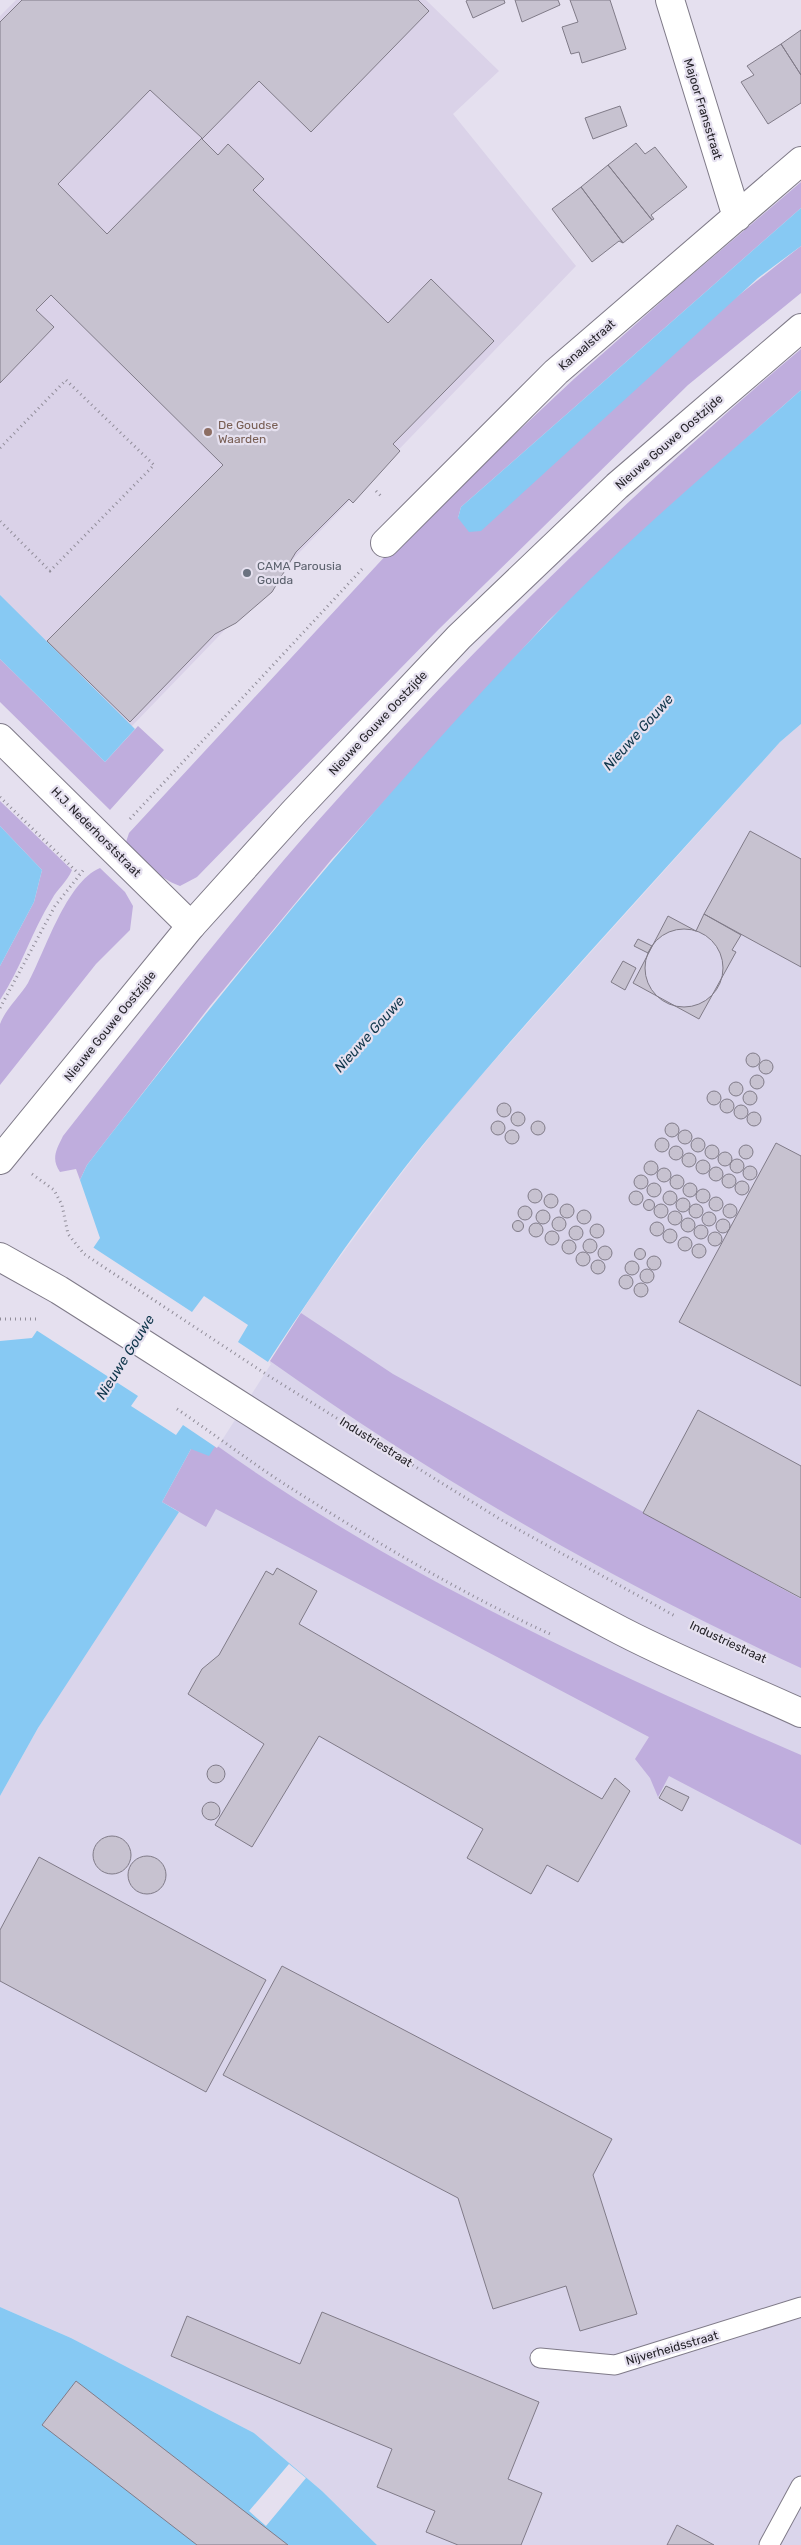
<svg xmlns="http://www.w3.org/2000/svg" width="801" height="2545" font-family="Rubik,sans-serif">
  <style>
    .industrial { fill: #dad5eb }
    .built { fill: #dad2e8 }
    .green { fill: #bfaddd }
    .water { fill: #87c9f3 }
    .pier { fill: #e5e0ef }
    .building { fill: #c7c2d0; stroke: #807b88; fill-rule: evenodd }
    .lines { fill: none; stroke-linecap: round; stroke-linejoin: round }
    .lane-casing { stroke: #7f7a88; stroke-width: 21 }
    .street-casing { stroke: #7f7a88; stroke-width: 30 }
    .secondary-casing { stroke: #7f7a88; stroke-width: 30 }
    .path { stroke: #918d99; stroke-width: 3; stroke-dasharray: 1 4; stroke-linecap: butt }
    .lane { stroke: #fff; stroke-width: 19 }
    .street { stroke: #fff; stroke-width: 28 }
    .secondary { stroke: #fff; stroke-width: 28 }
    .education-dot { fill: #8d6e63; stroke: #e5e0ef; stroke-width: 2 }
    .worship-dot { fill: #6b7280; stroke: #e5e0ef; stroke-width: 2 }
    .labels { text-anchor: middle; stroke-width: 4.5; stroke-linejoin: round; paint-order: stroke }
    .street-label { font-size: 12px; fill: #26242a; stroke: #e5e0ef }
    .education-label { font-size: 12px; fill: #785e54; stroke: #e5e0ef; text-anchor: start }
    .worship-label { font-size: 12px; fill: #5b616d; stroke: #e5e0ef; text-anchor: start }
    .water-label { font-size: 14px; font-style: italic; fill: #0e354a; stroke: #e5e0ef }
  </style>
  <rect width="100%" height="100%" fill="#e5e0ef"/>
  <path class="industrial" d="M801 724V2545H377L322 2491 254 2433 71 2338 0 2307V1796L38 1728 315 1291 394 1183 454 1106 565 981 780 742Z"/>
  <path class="built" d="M16 0H426L499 71 453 114 576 266 131 727 0 599V16Z"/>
  <path class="green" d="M801 182V208L461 507 458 518 801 246V293L688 385 439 629 197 877 180 886C157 878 142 858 126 842L129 833 389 552 575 378 680 285Z
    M801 349V390L659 516 548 621 331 860 210 1006 87 1165 80 1180 76 1169 60 1172C51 1159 56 1150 63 1136 146 1031 227 924 316 823 466 654 628 495 801 349Z
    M0 659 105 762 138 726 164 750 110 810 0 702Z
    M0 801 72 870C67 882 58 888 52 899 32 931 21 968 0 1000V966L34 902 42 870 0 826Z
    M100 868 125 892 133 906 130 930 96 964 0 1085C0 1071 0 1036 0 1024 5 1010 20 996 28 983 45 952 66 882 100 868Z
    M301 1313 393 1374 801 1599V1668C615 1582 437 1480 270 1361Z
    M216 1445C396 1574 598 1667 801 1755V1845L669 1776 658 1797 650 1778 635 1759 649 1737 216 1509 206 1527 162 1502 191 1449Z"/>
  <path class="water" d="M801 208V246L758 278 481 531 469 532 458 518 461 507Z
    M801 390V724L780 742C671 863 560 982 455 1106 363 1214 283 1335 209 1456L191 1449 162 1502 179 1512 38 1728 0 1796V1341L32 1338 100 1238 80 1180 87 1165C232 977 382 794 547 623 626 540 715 466 801 390Z
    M0 595 135 729 105 762 0 659Z
    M0 826 42 870 34 902 0 966Z
    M0 2307 71 2338 254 2433 322 2491 377 2545H0Z"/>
  <path class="pier" d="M91 1246 192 1312 204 1296 248 1325 238 1342 271 1364 217 1448 183 1425 176 1435 131 1406 138 1396 36 1330Z
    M289 2464 306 2478 266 2526 249 2511Z"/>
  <path class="building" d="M22 0H418L429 11 311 132 259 81 202 139 218 155 228 144 264 179 253 190 388 323 431 279 494 341 393 444 400 451 353 503 349 499 296 552 272 592 236 623 215 634 130 722 47 641 223 465 51 295 36 310 54 327 0 383V22ZM150 90 202 138 107 234 58 184Z
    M468 0H504L505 3 473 18 466 1Z
    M515 0H558L560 5 522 22Z
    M570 0H610L626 49 582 63 579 52 571 54 562 27 578 22Z
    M801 30V75L781 44Z
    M781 44 801 75V103L768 124 741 82 754 75 747 66Z
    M620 106 627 126 593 139 585 118Z
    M636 143 645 154 655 147 687 187 651 215 654 219 652 220 608 165Z
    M608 165 652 220 623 243 581 187Z
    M581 187 623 243 619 241 592 262 552 209Z
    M750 831 801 859V967L704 914Z
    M704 914 741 935 732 950 736 952 699 1019 633 983 668 916 696 931Z
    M645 968a39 39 0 1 1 78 0a39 39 0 1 1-78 0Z
    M638 939 652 946 648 953 634 946Z
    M623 961 636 968 625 990 611 982Z
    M746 1060a7 7 0 1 1 14 0a7 7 0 1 1-14 0Z
    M759 1067a7 7 0 1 1 14 0a7 7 0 1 1-14 0Z
    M750 1082a7 7 0 1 1 14 0a7 7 0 1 1-14 0Z
    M729 1089a7 7 0 1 1 14 0a7 7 0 1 1-14 0Z
    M743 1098a7 7 0 1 1 14 0a7 7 0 1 1-14 0Z
    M707 1098a7 7 0 1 1 14 0a7 7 0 1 1-14 0Z
    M720 1106a7 7 0 1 1 14 0a7 7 0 1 1-14 0Z
    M497 1110a7 7 0 1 1 14 0a7 7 0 1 1-14 0Z
    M734 1112a7 7 0 1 1 14 0a7 7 0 1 1-14 0Z
    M747 1119a7 7 0 1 1 14 0a7 7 0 1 1-14 0Z
    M511 1119a7 7 0 1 1 14 0a7 7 0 1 1-14 0Z
    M491 1128a7 7 0 1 1 14 0a7 7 0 1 1-14 0Z
    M531 1128a7 7 0 1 1 14 0a7 7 0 1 1-14 0Z
    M665 1130a7 7 0 1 1 14 0a7 7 0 1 1-14 0Z
    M505 1137a7 7 0 1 1 14 0a7 7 0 1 1-14 0Z
    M678 1137a7 7 0 1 1 14 0a7 7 0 1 1-14 0Z
    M655 1145a7 7 0 1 1 14 0a7 7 0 1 1-14 0Z
    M691 1145a7 7 0 1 1 14 0a7 7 0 1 1-14 0Z
    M776 1143 801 1156V1386L679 1322Z
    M705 1152a7 7 0 1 1 14 0a7 7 0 1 1-14 0Z
    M739 1152a7 7 0 1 1 14 0a7 7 0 1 1-14 0Z
    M669 1153a7 7 0 1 1 14 0a7 7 0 1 1-14 0Z
    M718 1159a7 7 0 1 1 14 0a7 7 0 1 1-14 0Z
    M682 1160a7 7 0 1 1 14 0a7 7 0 1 1-14 0Z
    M730 1166a7 7 0 1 1 14 0a7 7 0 1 1-14 0Z
    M696 1167a7 7 0 1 1 14 0a7 7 0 1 1-14 0Z
    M644 1168a7 7 0 1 1 14 0a7 7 0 1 1-14 0Z
    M743 1173a7 7 0 1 1 14 0a7 7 0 1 1-14 0Z
    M709 1174a7 7 0 1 1 14 0a7 7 0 1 1-14 0Z
    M657 1175a7 7 0 1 1 14 0a7 7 0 1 1-14 0Z
    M722 1181a7 7 0 1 1 14 0a7 7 0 1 1-14 0Z
    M670 1182a7 7 0 1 1 14 0a7 7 0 1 1-14 0Z
    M634 1182a7 7 0 1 1 14 0a7 7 0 1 1-14 0Z
    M735 1188a7 7 0 1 1 14 0a7 7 0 1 1-14 0Z
    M683 1190a7 7 0 1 1 14 0a7 7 0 1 1-14 0Z
    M647 1190a7 7 0 1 1 14 0a7 7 0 1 1-14 0Z
    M696 1196a7 7 0 1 1 14 0a7 7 0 1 1-14 0Z
    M528 1196a7 7 0 1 1 14 0a7 7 0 1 1-14 0Z
    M629 1198a7 7 0 1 1 14 0a7 7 0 1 1-14 0Z
    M663 1198a7 7 0 1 1 14 0a7 7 0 1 1-14 0Z
    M544 1201a7 7 0 1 1 14 0a7 7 0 1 1-14 0Z
    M709 1204a7 7 0 1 1 14 0a7 7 0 1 1-14 0Z
    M676 1205a7 7 0 1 1 14 0a7 7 0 1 1-14 0Z
    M643.5 1205a5.5 5.5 0 1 1 11 0a5.5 5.5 0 1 1-11 0Z
    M723 1211a7 7 0 1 1 14 0a7 7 0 1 1-14 0Z
    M654 1211a7 7 0 1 1 14 0a7 7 0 1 1-14 0Z
    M689 1211a7 7 0 1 1 14 0a7 7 0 1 1-14 0Z
    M560 1211a7 7 0 1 1 14 0a7 7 0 1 1-14 0Z
    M518 1213a7 7 0 1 1 14 0a7 7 0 1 1-14 0Z
    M577 1217a7 7 0 1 1 14 0a7 7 0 1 1-14 0Z
    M536 1217a7 7 0 1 1 14 0a7 7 0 1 1-14 0Z
    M668 1218a7 7 0 1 1 14 0a7 7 0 1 1-14 0Z
    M702 1219a7 7 0 1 1 14 0a7 7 0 1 1-14 0Z
    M552 1224a7 7 0 1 1 14 0a7 7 0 1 1-14 0Z
    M681 1225a7 7 0 1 1 14 0a7 7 0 1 1-14 0Z
    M716 1226a7 7 0 1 1 14 0a7 7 0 1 1-14 0Z
    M512.5 1226a5.5 5.5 0 1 1 11 0a5.5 5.5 0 1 1-11 0Z
    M650 1229a7 7 0 1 1 14 0a7 7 0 1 1-14 0Z
    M529 1230a7 7 0 1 1 14 0a7 7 0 1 1-14 0Z
    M590 1231a7 7 0 1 1 14 0a7 7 0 1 1-14 0Z
    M694 1232a7 7 0 1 1 14 0a7 7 0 1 1-14 0Z
    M569 1233a7 7 0 1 1 14 0a7 7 0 1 1-14 0Z
    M663 1236a7 7 0 1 1 14 0a7 7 0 1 1-14 0Z
    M545 1238a7 7 0 1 1 14 0a7 7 0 1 1-14 0Z
    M708 1239a7 7 0 1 1 14 0a7 7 0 1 1-14 0Z
    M678 1244a7 7 0 1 1 14 0a7 7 0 1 1-14 0Z
    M583 1246a7 7 0 1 1 14 0a7 7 0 1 1-14 0Z
    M562 1247a7 7 0 1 1 14 0a7 7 0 1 1-14 0Z
    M692 1251a7 7 0 1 1 14 0a7 7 0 1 1-14 0Z
    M598 1253a7 7 0 1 1 14 0a7 7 0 1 1-14 0Z
    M634.5 1254a5.5 5.5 0 1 1 11 0a5.5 5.5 0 1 1-11 0Z
    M576 1259a7 7 0 1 1 14 0a7 7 0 1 1-14 0Z
    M647 1263a7 7 0 1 1 14 0a7 7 0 1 1-14 0Z
    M591 1267a7 7 0 1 1 14 0a7 7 0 1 1-14 0Z
    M625 1268a7 7 0 1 1 14 0a7 7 0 1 1-14 0Z
    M640 1276a7 7 0 1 1 14 0a7 7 0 1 1-14 0Z
    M619 1282a7 7 0 1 1 14 0a7 7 0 1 1-14 0Z
    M634 1290a7 7 0 1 1 14 0a7 7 0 1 1-14 0Z
    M698 1410 801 1466V1598L643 1513Z
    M277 1568 317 1591 299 1624 602 1799 615 1778 630 1791 578 1882 547 1865 531 1894 467 1858 483 1829 319 1736 252 1847 215 1825 264 1744 188 1694 202 1669 219 1655 266 1571 273 1575Z
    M207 1774a9 9 0 1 1 18 0a9 9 0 1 1-18 0Z
    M666 1786 689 1797 682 1811 659 1798Z
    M202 1811a9 9 0 1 1 18 0a9 9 0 1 1-18 0Z
    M93 1855a19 19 0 1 1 38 0a19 19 0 1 1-38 0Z
    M128 1875a19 19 0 1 1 38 0a19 19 0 1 1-38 0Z
    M39 1857 266 1980 206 2092 0 1981V1930Z
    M282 1966 612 2139 593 2175 637 2314 580 2331 566 2286 493 2309 458 2198 223 2075Z
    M322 2312 539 2402 508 2479 542 2493 521 2545H458L426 2532 435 2511 377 2487 392 2449 171 2356 187 2316 300 2364Z
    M76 2381 288 2545H197L42 2425Z
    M677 2525 714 2545H667Z"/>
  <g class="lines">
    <g class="lane-casing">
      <path id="lane" d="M540 2358 615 2365 801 2307
        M769 2545 801 2486"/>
    </g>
    <g class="street-casing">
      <path id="street" d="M670 0 737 217
        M385 543 556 372 801 161
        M0 738 191 926"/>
    </g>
    <g class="secondary-casing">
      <path id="secondary" d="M0 1160 191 926 293 813 459 637 617 486 801 328
        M0 1257 59 1290C241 1405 420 1525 610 1625 671 1658 738 1684 801 1713"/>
    </g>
    <path class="path" d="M0 448 66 380 154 465 50 571 0 521
      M376 491 383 498
      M0 797 79 874
      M130 819 364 567
      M0 1008 55 906 85 868
      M32 1174 54 1190 62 1205 68 1234 84 1254 272 1378 503 1521 675 1616
      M0 1319H38
      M177 1409C214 1434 249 1461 286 1485 369 1538 460 1593 550 1634"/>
    <use href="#lane" class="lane"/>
    <use href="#street" class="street"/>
    <use href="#secondary" class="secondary"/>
  </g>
  <circle class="education-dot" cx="208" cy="432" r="5"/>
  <circle class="worship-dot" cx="247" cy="573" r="5"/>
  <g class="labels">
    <g class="street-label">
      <text transform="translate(703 109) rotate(73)" y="4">Majoor Fransstraat</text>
      <text transform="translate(587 345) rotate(-41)" y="4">Kanaalstraat</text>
      <text transform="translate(669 442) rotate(-41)" y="4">Nieuwe Gouwe Oostzijde</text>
      <text transform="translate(378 723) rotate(-47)" y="4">Nieuwe Gouwe Oostzijde</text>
      <text transform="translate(96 832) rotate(45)" y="4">H.J. Nederhorststraat</text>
      <text transform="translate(110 1026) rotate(-51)" y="4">Nieuwe Gouwe Oostzijde</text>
      <text transform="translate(376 1442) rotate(32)" y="4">Industriestraat</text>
      <text transform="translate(728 1642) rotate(25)" y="4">Industriestraat</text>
      <text transform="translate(672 2348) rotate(-16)" y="4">Nijverheidsstraat</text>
    </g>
    <g class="education-label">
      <text x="218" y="429">De Goudse<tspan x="218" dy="14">Waarden</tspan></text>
    </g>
    <g class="worship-label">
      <text x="257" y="570">CAMA Parousia<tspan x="257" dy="14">Gouda</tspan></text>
    </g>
    <g class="water-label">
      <text transform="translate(638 732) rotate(-48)" y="5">Nieuwe Gouwe</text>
      <text transform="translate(369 1034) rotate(-48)" y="5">Nieuwe Gouwe</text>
      <text transform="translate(125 1357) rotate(-58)" y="5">Nieuwe Gouwe</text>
    </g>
  </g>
</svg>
